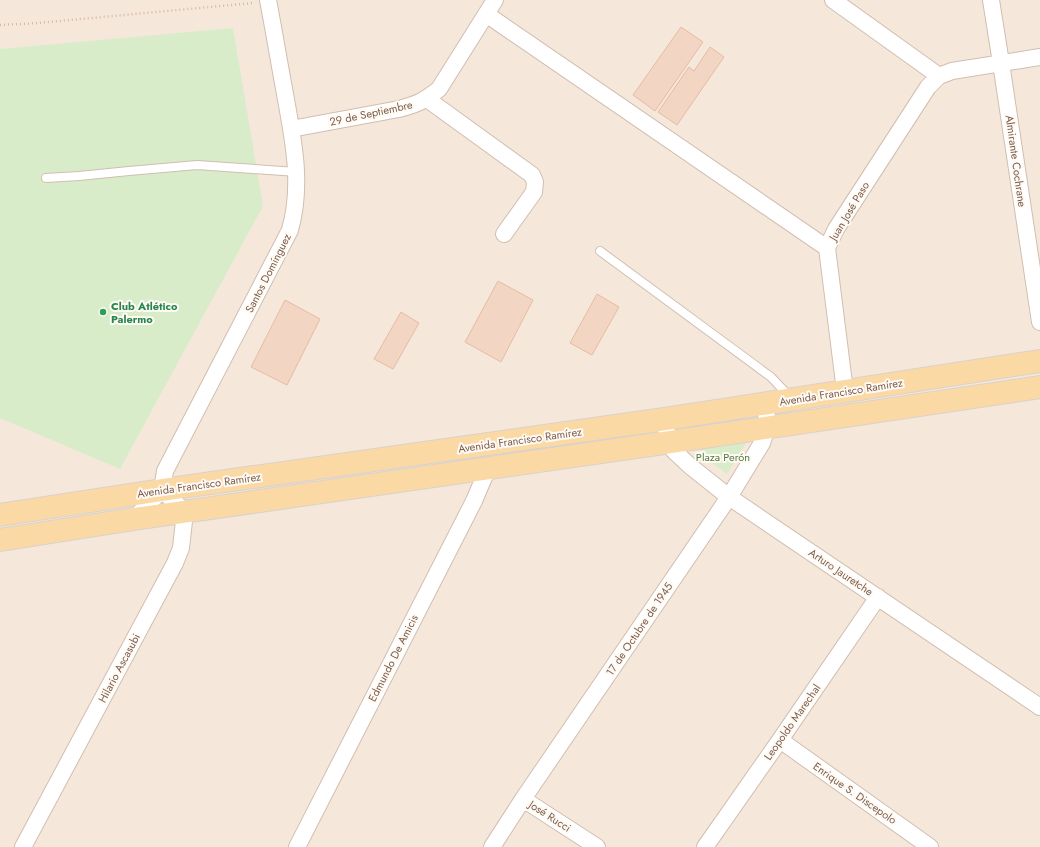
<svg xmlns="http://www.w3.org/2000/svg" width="1040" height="847" font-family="Jost,sans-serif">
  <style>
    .residential { fill: #f5e8da }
    .green { fill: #d8ecc9 }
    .building { fill: #f3d5c3; stroke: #e6bba3 }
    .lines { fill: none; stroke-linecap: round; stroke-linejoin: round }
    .lane-casing { stroke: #d1beb0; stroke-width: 10 }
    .street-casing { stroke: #d1beb0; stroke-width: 18 }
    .primary-casing { stroke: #dad1cd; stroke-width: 24 }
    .path { stroke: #d9b8a5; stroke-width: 2.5; stroke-dasharray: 1 3; stroke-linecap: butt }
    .lane { stroke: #fff; stroke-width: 8 }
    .street { stroke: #fff; stroke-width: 16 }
    .primary { stroke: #fbd9a5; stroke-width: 22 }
    .leisure-dot { fill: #2e9e5b; stroke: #fffaf3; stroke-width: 1.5 }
    .labels { text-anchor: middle; stroke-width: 4; stroke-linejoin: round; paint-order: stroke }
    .street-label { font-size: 11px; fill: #7a5c4d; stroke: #fffaf3 }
    .leisure-label { font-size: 11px; font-weight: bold; fill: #27864d; stroke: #fffaf3; text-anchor: start }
    .park-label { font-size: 11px; fill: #537a41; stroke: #fffaf3 }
  </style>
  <rect width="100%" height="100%" fill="#fdf6ec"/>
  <path class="residential" d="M0 0H1040V847H0Z"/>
  <path class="green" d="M233 28 263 206 120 469 0 418V49Z
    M748 440 727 474 709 461 701 449Z"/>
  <path class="building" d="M681 27 703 42 655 111 633 95Z
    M710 47 724 57 677 125 658 112 689 67 694 71Z
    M498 281 533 300 501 362 465 342Z
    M597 294 619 307 592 355 570 343Z
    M285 300 320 319 287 385 251 367Z
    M401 312 419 323 393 369 374 359Z"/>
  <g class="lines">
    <g class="lane-casing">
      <path id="lane" d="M46 178 79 176 129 171 197 165 297 172
        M600 251 771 377 790 397"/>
    </g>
    <g class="street-casing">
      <path id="street" d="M833 0 939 76
        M991 0 1001 63 1040 322
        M486 14 827 248
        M427 99 532 175 535 182 534 192 504 234
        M291 129 399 109C418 104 424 101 439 89L495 0
        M845 391 827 248 836 229 928 87 939 76 952 71 1040 57
        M665 419 668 443 674 451 690 466 729 497 1040 707
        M134 519 162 490 165 471 290 230C303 184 293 139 285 94 279 62 274 31 268 0
        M780 740 930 847
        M523 799 597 847
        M23 847 175 563 181 548 185 512 162 490
        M297 847 474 501 488 468
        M492 847 523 799 729 497 762 443 767 428 766 403
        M705 847 780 740 878 597"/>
    </g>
    <g class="primary-casing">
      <path id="primary" d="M0 515 162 490 665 419 1040 361
        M0 540 134 519 657 444 1040 387"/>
    </g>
    <path class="path" d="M0 25 38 23 253 3"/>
    <use href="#lane" class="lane"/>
    <use href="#street" class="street"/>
    <use href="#primary" class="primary"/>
  </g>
  <circle class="leisure-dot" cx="103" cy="312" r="4"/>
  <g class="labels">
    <g class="street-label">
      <text transform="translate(371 113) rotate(-12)" y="4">29 de Septiembre</text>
      <text transform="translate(1016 161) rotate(82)" y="4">Almirante Cochrane</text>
      <text transform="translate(849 211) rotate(-59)" y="4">Juan José Paso</text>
      <text transform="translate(268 273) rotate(-63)" y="4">Santos Domínguez</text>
      <text transform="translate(841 392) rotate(-9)" y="4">Avenida Francisco Ramírez</text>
      <text transform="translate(520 440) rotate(-8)" y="4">Avenida Francisco Ramírez</text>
      <text transform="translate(199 485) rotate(-8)" y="4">Avenida Francisco Ramírez</text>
      <text transform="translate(841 572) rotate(34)" y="4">Arturo Jauretche</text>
      <text transform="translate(639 629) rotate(-56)" y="4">17 de Octubre de 1945</text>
      <text transform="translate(393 658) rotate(-63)" y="4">Edmundo De Amicis</text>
      <text transform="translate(119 668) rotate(-62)" y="4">Hilario Ascasubi</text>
      <text transform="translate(792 722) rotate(-55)" y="4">Leopoldo Marechal</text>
      <text transform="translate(855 793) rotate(35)" y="4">Enrique S. Discepolo</text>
      <text transform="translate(550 816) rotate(33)" y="4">José Rucci</text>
    </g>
    <g class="leisure-label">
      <text x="111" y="310">Club Atlético<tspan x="111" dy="13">Palermo</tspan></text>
    </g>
    <g class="park-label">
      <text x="723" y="461">Plaza Perón</text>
    </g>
  </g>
</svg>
